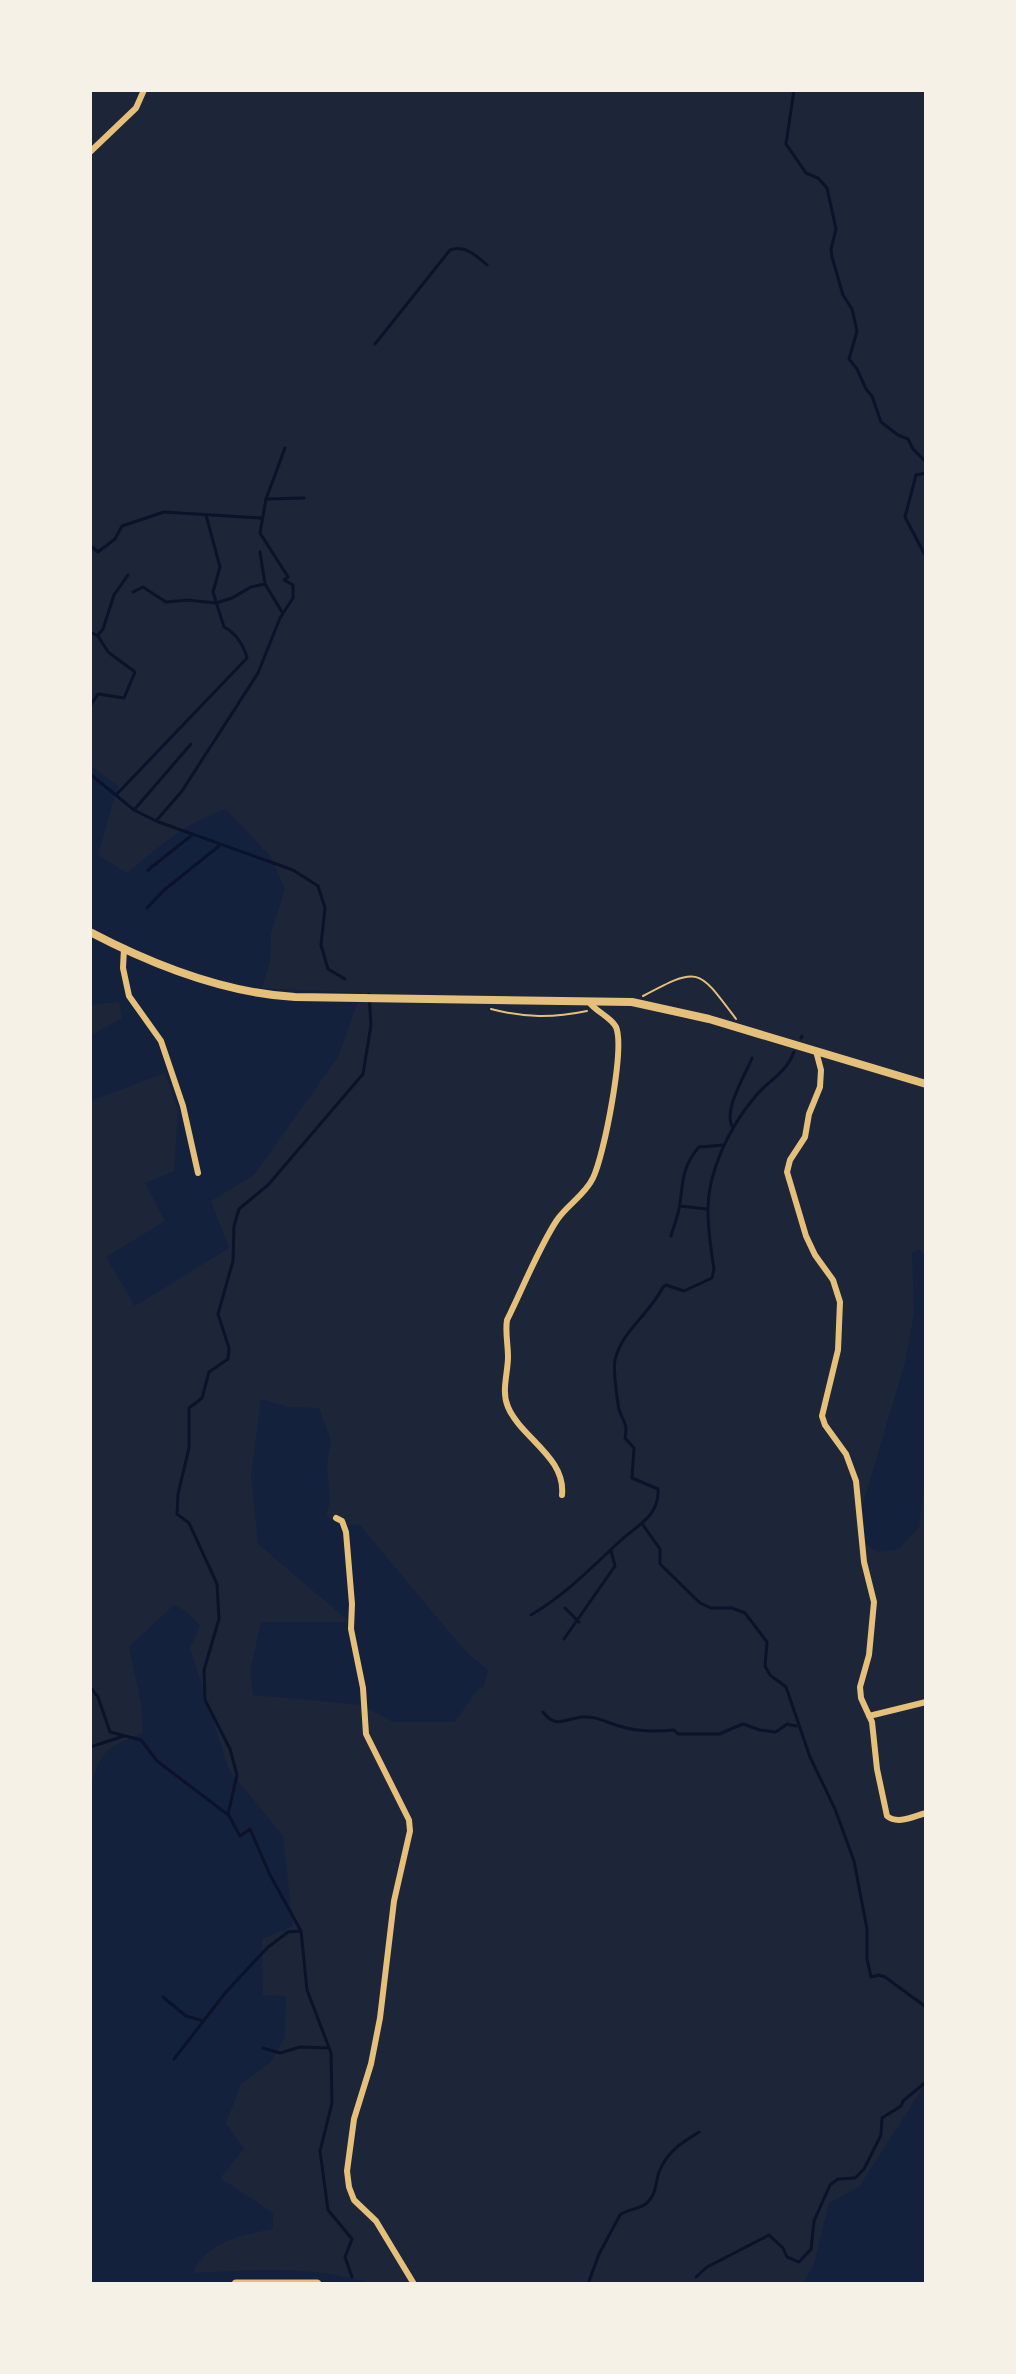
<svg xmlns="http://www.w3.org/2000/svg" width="1016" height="2374" font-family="Lato,sans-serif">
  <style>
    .green { fill: #1d2539; fill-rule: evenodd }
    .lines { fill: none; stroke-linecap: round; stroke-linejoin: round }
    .stream { stroke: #0b132b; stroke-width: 3 }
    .path { stroke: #e5c07b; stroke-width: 2 }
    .minor { stroke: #e5c07b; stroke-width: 6 }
    .secondary { stroke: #e5c07b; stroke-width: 8 }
    .primary { stroke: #e5c07b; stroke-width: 9 }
  </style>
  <rect width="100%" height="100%" fill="#14213d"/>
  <path class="green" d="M90 90H926V1256L919 1249 912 1253 914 1313 905 1362 859 1517 858 1539 878 1552 899 1549 919 1527 926 1471V2083L859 2187 829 2203 814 2264 803 2284H373C314 2265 254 2270 193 2273 206 2241 243 2235 273 2229V2213L220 2178 244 2149 226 2123 241 2084 271 2062 285 2037 286 1996 263 1995 262 1939 293 1926 283 1836 229 1770 190 1648 200 1626 187 1612 174 1605 129 1647 141 1703 143 1733C106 1749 102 1748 90 1788V1101L165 1073 178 1110 174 1171 145 1183 165 1221 106 1257 135 1306 229 1248 211 1201 254 1175 338 1057 361 993 262 988 270 962 271 934 285 889 271 857 226 809C187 822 158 847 127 873L98 855 118 786 90 765ZM261 1399 288 1407 319 1408 331 1441 327 1464 330 1501 326 1516 343 1527 359 1524 466 1652 488 1670 483 1688 478 1689 455 1722H393L362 1705 253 1695 250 1671 261 1622H350L258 1544 251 1475Z
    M119 1002 122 1018 90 1036V1005Z"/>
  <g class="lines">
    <path class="stream" d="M794 90 786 144 806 173 818 178 827 188 836 229 831 249 832 257 843 295 852 309 857 331 849 359 857 369 866 389 872 396 881 422 898 435 908 439 913 449 926 462
      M375 344 450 250C464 244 477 256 487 265
      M926 473 916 475 905 517 926 557
      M267 499 304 498
      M90 545 98 552 115 539 122 526 164 512 261 518
      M260 552 265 584
      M133 592 143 587 166 602 188 600 216 603 232 598 251 587 265 584 282 612
      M90 632 98 636 108 652 135 672 124 698 98 694 90 706
      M98 635 103 629 114 595 128 575
      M90 774 134 810 156 821 293 870 318 886 325 908 321 945 328 969 345 979
      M116 795 247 658C244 646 236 633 224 627L213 592 220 567 206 515
      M134 810 191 744
      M156 821 182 791 258 673 280 618 293 598V585L284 580 288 577 260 533 266 499 285 448
      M148 870 192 835
      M147 908 163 891 219 846
      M801 1038 802 1036
      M733 1128C722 1111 745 1076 752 1058
      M680 1206 707 1209
      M671 1236C674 1225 679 1214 680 1203 683 1180 683 1165 699 1147L724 1145
      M643 1525 660 1549V1564L700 1603 711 1608H732L745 1613 767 1642 765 1666 770 1675 786 1687 810 1757 835 1809 854 1861 867 1929V1959L871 1977 879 1975 885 1977 926 2007
      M565 1608 579 1622
      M531 1615C566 1594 590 1569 619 1542 636 1526 660 1516 658 1489L632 1478 634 1448 625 1438C628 1422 623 1423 619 1409 617 1400 613 1368 615 1360 622 1330 650 1314 663 1287L666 1285 684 1291 712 1278 714 1269C711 1250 708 1231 708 1212 707 1173 729 1128 754 1098 768 1080 785 1075 794 1052
      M564 1639 615 1566 611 1551
      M90 1687 98 1697 110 1732 141 1740 157 1761 227 1814
      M543 1712C556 1729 564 1719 582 1717 597 1716 605 1722 619 1726 638 1732 655 1732 674 1730L678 1734H719L743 1724 760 1730 776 1732 787 1724 796 1726
      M90 1747 124 1736
      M163 1997 186 2016 204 2021
      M263 2048 280 2053 300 2047 329 2048
      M174 2059 226 1992 267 1948 288 1932 301 1931
      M352 2277 345 2257 352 2239 328 2210 320 2151 332 2103 331 2053 307 1990 301 1931 270 1875 250 1829 240 1836 228 1814 237 1775 230 1749 205 1700 204 1670 219 1619 217 1584 189 1523 177 1514 178 1494 189 1448V1408L202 1398 209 1372 228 1359 229 1348 218 1314 233 1261 234 1226 239 1209 268 1185 363 1074 371 1025 369 994
      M696 2277 707 2267 769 2235 783 2248 787 2257 799 2262 811 2249 814 2221 830 2185 838 2179 855 2178 864 2169 881 2135 882 2118 901 2106 903 2101 926 2082
      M588 2284 599 2254 620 2215C628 2208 641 2210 648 2202 657 2192 655 2184 659 2172 667 2152 681 2143 699 2132"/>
    <path class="path" d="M643 996C699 966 698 968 736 1019
      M491 1009C525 1018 553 1018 587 1011"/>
    <path class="minor" d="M90 152 136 108 144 90
      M124 948 123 968 129 996 161 1041 183 1106 198 1173
      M816 1051 821 1070 820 1087 809 1114 805 1137 790 1160 787 1172 806 1236 815 1255 833 1280 840 1302 838 1350 822 1416 825 1425 846 1454 856 1481 864 1562 874 1602 869 1655 860 1687 861 1698 872 1722 877 1769 887 1816C898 1825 914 1816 926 1813
      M562 1495C566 1457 521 1438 508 1407 501 1391 508 1373 508 1357 508 1344 505 1332 507 1320 522 1290 539 1247 557 1220 567 1205 585 1195 593 1178 604 1156 625 1048 616 1027 610 1016 596 1012 589 1002
      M336 1518 342 1521 346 1532 352 1604 351 1629 363 1688 366 1734 409 1820 410 1831 394 1901 380 2018 371 2064 354 2119 347 2171 349 2187 354 2200 376 2221 414 2284
      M869 1716 926 1702"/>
    <path class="secondary" d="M90 932C153 965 223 993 295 997L632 1002 709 1019 926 1084"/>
    <path class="primary" d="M236 2284H317"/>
  </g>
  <rect width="1016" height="2374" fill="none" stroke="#f6f1e7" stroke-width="184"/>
</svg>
